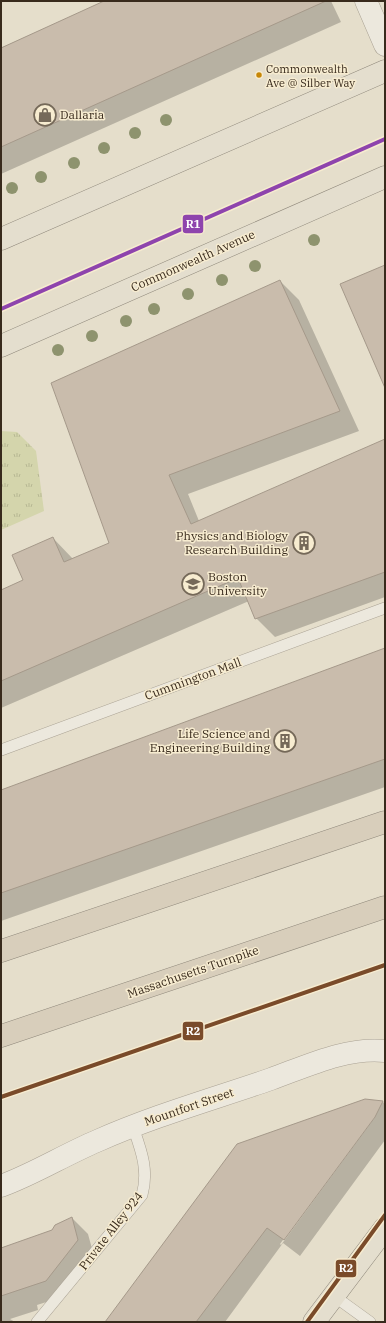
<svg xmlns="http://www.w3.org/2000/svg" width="386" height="1323" font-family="'IBM Plex Serif',serif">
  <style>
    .grass { fill: url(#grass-tufts) }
    .shadow { fill: #0003; fill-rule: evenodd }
    .building { fill: #c9bcac; stroke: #a5998a }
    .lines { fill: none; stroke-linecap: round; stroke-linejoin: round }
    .service-casing { stroke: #aaa294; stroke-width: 12 }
    .minor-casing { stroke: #aaa294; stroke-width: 23 }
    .tertiary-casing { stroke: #aaa294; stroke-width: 23 }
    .primary-casing { stroke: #8f887b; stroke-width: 23 }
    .motorway-casing { stroke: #8f887b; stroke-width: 23 }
    .service { stroke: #ece8dd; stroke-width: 11 }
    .minor { stroke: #ece8dd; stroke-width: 22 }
    .tertiary { stroke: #ece8dd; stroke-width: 22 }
    .primary { stroke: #e4dece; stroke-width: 22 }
    .motorway { stroke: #d8cebb; stroke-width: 22 }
    .rail-1-casing { stroke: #f7ecd0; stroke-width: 7 }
    .rail-2-casing { stroke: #f7ecd0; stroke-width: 7 }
    .rail-1 { stroke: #8e44ad; stroke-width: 4 }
    .rail-2 { stroke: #7a4b2a; stroke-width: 4 }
    .tree { fill: #8e936e }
    .bus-dot { fill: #c78707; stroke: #f7ecd0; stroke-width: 1.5 }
    .labels { text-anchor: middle; stroke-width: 3; stroke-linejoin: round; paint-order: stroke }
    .bus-label { font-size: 11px; fill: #382a1c; stroke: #f7ecd0; text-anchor: start }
    .poi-label { font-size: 12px; fill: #382a1c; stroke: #f7ecd0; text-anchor: start }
    .street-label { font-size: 12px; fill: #382a1c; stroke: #f7ecd0 }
    .line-badge { stroke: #f7ecd0; stroke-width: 1.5 }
    .badge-label { font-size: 11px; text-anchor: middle; font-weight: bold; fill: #fff }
  </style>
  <defs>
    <pattern id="grass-tufts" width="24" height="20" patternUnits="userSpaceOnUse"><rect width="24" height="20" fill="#d4d5ac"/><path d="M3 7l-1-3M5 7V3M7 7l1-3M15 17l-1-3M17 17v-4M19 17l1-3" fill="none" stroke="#b7b793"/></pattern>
  </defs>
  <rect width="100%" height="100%" fill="#e5decb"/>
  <path class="grass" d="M1 431 17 432 36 451 44 511 1 530Z"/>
  <path class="shadow" d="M107 1H331L341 22 1 174V48Z
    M280 281 299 300 359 431 188 494 199 521 385 441V597L275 637 256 618 249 601 1 708V591L24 581 53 538 73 559 110 543Z
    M385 649V787L1 921V792Z
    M362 1101 383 1102 385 1104V1140L300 1256 283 1243 225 1322H106ZM373 1117H375L281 1245 280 1244Z
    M72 1218 88 1234 94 1256 62 1297 37 1305 38 1310 10 1319 15 1322H1V1247L3 1248 53 1231Z"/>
  <path class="building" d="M104 1H326L1 147V48Z
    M385 265V388L340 284Z
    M280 280 340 411 169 475 191 524 385 439V572L255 619 238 578 1 681V590L23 580 12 555 53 537 64 562 109 543 51 383Z
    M385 648V759L1 893V790Z
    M365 1099 383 1101 375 1117 284 1240 267 1228 196 1322H105L237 1144Z
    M72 1217 78 1240 46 1281 1 1296V1248L52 1230 55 1225Z"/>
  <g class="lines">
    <g class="service-casing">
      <path id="service" d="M1 750 385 608
        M334 1296 370 1322
        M37 1322 142 1195C149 1170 141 1150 133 1127"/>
    </g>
    <g class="minor-casing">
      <path id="minor" d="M1 1186C34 1174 64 1155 97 1141 153 1116 213 1099 271 1079 307 1066 346 1047 385 1051"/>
    </g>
    <g class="tertiary-casing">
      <path id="tertiary" d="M366 1 385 45"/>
    </g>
    <g class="primary-casing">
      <path id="primary" d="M1 239 385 71
        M1 346 385 177
        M314 1322 385 1228"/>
    </g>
    <g class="motorway-casing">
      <path id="motorway" d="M1 951 385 822
        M1 1036 385 907"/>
    </g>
    <use href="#service" class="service"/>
    <use href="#minor" class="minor"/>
    <use href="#tertiary" class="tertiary"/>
    <use href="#primary" class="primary"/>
    <use href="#motorway" class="motorway"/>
    <g class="rail-1-casing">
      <path id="rail-1" d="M1 309 385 139"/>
    </g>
    <g class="rail-2-casing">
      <path id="rail-2" d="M1 1097 385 965
        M307 1322 385 1215"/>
    </g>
    <use href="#rail-1" class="rail-1"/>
    <use href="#rail-2" class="rail-2"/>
  </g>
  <g class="tree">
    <circle cx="166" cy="120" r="6"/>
    <circle cx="135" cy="133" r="6"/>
    <circle cx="104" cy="148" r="6"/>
    <circle cx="74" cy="163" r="6"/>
    <circle cx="41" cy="177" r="6"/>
    <circle cx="12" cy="188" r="6"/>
    <circle cx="314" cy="240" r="6"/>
    <circle cx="255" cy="266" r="6"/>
    <circle cx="222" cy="280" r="6"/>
    <circle cx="188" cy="294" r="6"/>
    <circle cx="154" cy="309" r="6"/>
    <circle cx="126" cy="321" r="6"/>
    <circle cx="92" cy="336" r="6"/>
    <circle cx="58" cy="350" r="6"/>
  </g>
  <defs>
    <g id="shop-ring" transform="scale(1.15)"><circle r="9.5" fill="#f7ecd0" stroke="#756959" stroke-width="1.5"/><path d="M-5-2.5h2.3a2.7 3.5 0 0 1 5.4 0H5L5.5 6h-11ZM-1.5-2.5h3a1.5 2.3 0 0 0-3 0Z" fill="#756959"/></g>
    <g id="building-ring" transform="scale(1.15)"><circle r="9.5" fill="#f7ecd0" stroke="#756959" stroke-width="1.5"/><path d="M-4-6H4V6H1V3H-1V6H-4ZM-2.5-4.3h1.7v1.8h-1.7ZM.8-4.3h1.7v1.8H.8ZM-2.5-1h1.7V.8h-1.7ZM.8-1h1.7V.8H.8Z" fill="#756959"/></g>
    <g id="university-ring" transform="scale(1.15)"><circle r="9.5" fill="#f7ecd0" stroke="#756959" stroke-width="1.5"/><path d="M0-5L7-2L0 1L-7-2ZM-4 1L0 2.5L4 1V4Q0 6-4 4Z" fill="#756959"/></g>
  </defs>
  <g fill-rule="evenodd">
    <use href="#shop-ring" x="45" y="115"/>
    <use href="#building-ring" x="304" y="543"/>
    <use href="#university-ring" x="193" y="584"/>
    <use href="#building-ring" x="285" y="741"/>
  </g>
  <circle class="bus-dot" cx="259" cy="75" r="3.5"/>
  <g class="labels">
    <g class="bus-label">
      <text x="266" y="73">Commonwealth<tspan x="266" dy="14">Ave @ Silber Way</tspan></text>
    </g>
    <g class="poi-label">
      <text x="60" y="119">Dallaria</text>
      <text x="288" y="540" text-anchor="end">Physics and Biology<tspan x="288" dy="14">Research Building</tspan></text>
      <text x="208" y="581">Boston<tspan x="208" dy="14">University</tspan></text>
      <text x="270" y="738" text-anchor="end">Life Science and<tspan x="270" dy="14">Engineering Building</tspan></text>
    </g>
    <g class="street-label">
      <text transform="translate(193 261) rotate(-24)" y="4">Commonwealth Avenue</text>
      <text transform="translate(193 679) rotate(-20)" y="4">Cummington Mall</text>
      <text transform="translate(193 972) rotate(-19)" y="4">Massachusetts Turnpike</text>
      <text transform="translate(189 1107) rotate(-19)" y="4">Mountfort Street</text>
      <text transform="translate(111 1231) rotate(-52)" y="4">Private Alley 924</text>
    </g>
  </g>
  <g class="line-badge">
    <rect x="182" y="214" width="22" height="20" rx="4" fill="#8e44ad"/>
    <rect x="182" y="1021" width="22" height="20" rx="4" fill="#7a4b2a"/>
    <rect x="335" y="1259" width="22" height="19" rx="4" fill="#7a4b2a"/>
  </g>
  <g class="badge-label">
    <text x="193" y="228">R1</text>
    <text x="193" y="1035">R2</text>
    <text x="346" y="1272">R2</text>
  </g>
  <rect width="386" height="1323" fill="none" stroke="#382a1c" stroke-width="4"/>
</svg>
